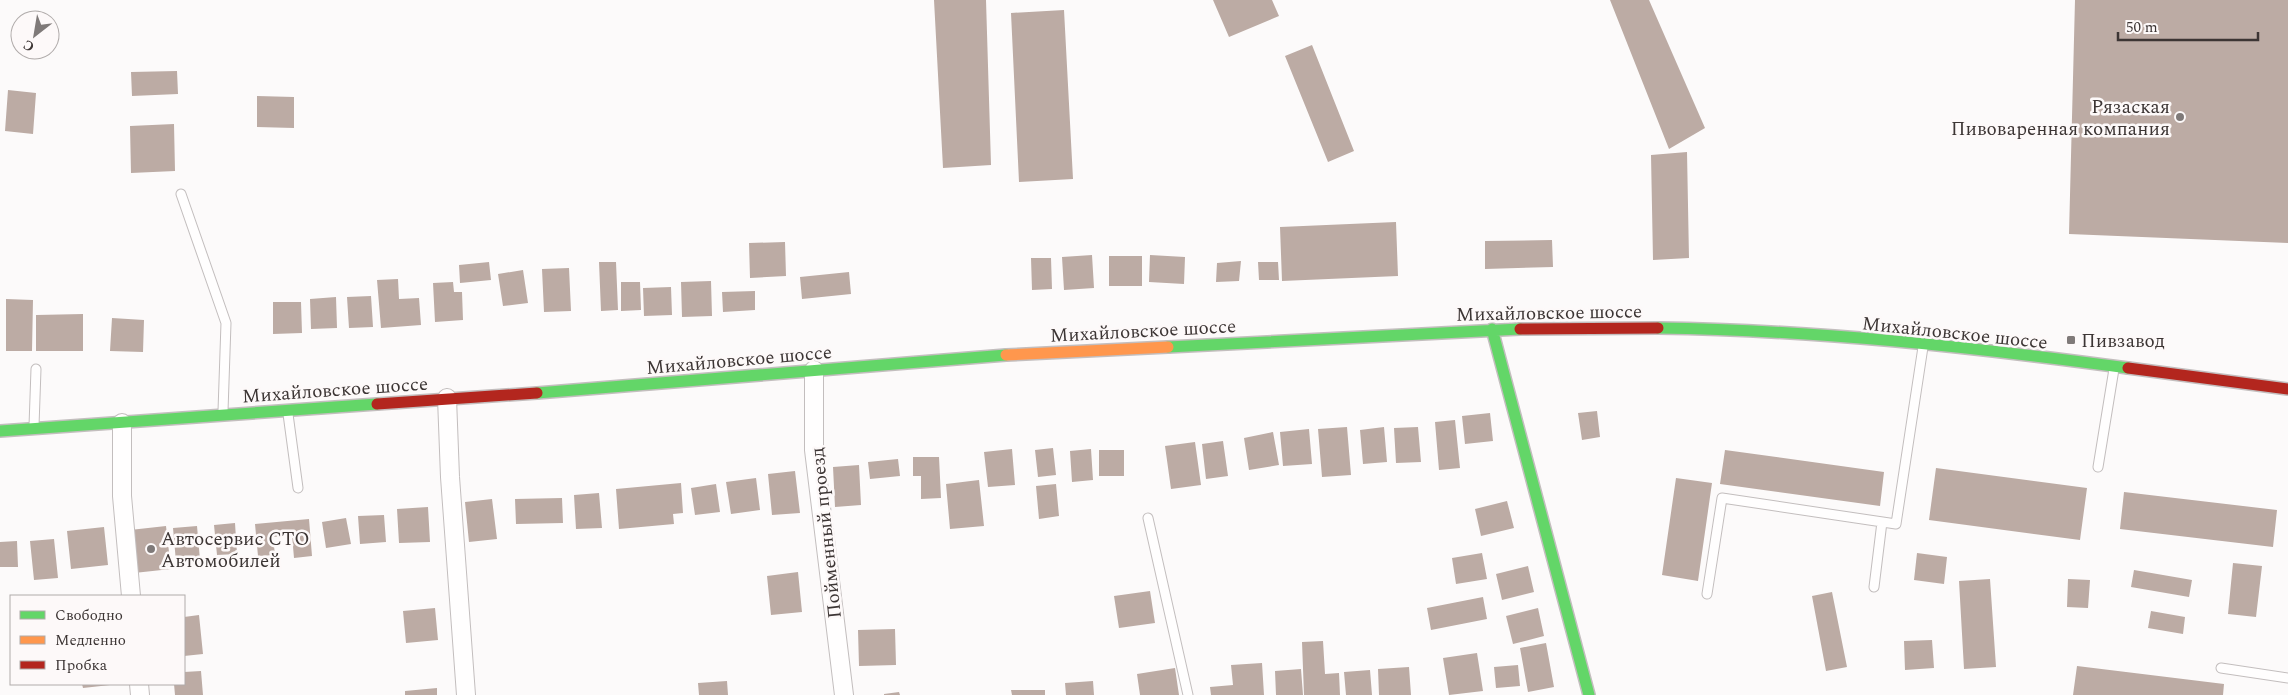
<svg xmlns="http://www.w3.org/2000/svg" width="2288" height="695" font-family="Spectral,serif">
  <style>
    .building { fill: #bcaba4 }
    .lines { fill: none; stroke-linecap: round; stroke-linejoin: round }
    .lane-casing { stroke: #c3bebe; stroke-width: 11 }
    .street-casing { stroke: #c3bebe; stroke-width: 20 }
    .fast-casing { stroke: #c3bebe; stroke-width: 14 }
    .slow-casing { stroke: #c3bebe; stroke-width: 14 }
    .jam-casing { stroke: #c3bebe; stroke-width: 14 }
    .lane { stroke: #fffefe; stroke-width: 9 }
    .street { stroke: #fffefe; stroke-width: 18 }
    .fast { stroke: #63d668; stroke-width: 11 }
    .slow { stroke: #ff974d; stroke-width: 11 }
    .jam { stroke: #b3261e; stroke-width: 11 }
    .poi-dot { fill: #7f7a79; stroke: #fdf9f9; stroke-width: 2 }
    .labels { text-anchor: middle; stroke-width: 5; stroke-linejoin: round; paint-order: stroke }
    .poi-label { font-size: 19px; fill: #3c3534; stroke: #fdf9f9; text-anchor: start }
    .street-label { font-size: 19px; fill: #3c3534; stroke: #fdf9f9 }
  </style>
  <rect width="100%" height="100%" fill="#fcfafa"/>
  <path class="building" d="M934 0H986L991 165 943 168Z
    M1213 0H1272L1279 16 1229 37Z
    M1610 0H1649L1705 128 1669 149Z
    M2075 0H2288V243L2069 234Z
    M1064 10 1073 179 1019 182 1011 13Z
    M1312 45 1354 151 1328 162 1285 56Z
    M177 71 178 94 132 96 131 72Z
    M8 90 36 93 33 134 5 131Z
    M257 96 294 97V128L257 127Z
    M174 124 175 171 131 173 130 126Z
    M1687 152 1689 258 1653 260 1651 155Z
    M1396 222 1398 276 1282 281 1280 227Z
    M1552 240 1553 267 1485 269V241Z
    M785 242 786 276 750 278 749 243Z
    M1092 255 1094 288 1064 290 1062 257Z
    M1150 255 1185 257 1184 284 1149 282Z
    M1109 256H1142V286H1109Z
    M1031 258H1051L1052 289 1032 290Z
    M1241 261 1239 281 1216 282 1217 263Z
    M489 262 491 280 460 283 459 265Z
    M599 262H616L618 310 601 311Z
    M1258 262H1278L1279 280H1259Z
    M569 268 571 311 544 312 542 269Z
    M523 270 528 303 503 306 498 274Z
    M849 272 851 294 802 299 800 277Z
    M398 279 399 299 419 298 421 325 381 328 377 280Z
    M711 281 712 316 682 317 681 282Z
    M453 282 454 292H462L463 320 435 322 433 283Z
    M621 282H640L641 310 621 311Z
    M671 287 672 315 644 316 643 288Z
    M755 291V310L723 312 722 292Z
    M371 296 373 327 349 328 347 297Z
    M336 297 337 328 311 329 310 299Z
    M6 299 33 300 32 351H6Z
    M273 302H301L302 333 273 334Z
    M83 314V351H36V315Z
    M112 318 144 320 143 352 110 351Z
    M1597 411 1600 437 1582 440 1578 413Z
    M1490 413 1493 441 1465 444 1462 416Z
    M1455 420 1460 468 1439 470 1435 422Z
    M1347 427 1351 475 1322 477 1318 429Z
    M1384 427 1387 462 1363 464 1360 430Z
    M1418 427 1421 462 1396 463 1394 428Z
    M1309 429 1312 464 1283 466 1280 432Z
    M1273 432 1279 465 1249 470 1244 438Z
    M1223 441 1228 476 1206 479 1202 444Z
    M1195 442 1201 485 1171 489 1165 446Z
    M1053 448 1056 475 1038 477 1035 450Z
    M1012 449 1015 485 988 487 984 452Z
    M1091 449 1093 480 1072 482 1070 451Z
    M1099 450H1124V476H1099Z
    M1725 450 1884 472 1880 506 1720 484Z
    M913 457H939L941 498 921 499V476H913Z
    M898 459 900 476 870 479 868 462Z
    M859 465 861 505 835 507 833 467Z
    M1936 468 2087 488 2080 540 1929 520Z
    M795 471 800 513 772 515 768 474Z
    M756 478 760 510 731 514 726 482Z
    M1676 478 1712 483 1698 581 1662 575Z
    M979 480 984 526 950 529 946 484Z
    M681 483 683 513 673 514 674 524 619 529 616 489Z
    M716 484 720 512 695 515 691 488Z
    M1056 484 1059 516 1039 519 1036 486Z
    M2124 492 2277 510 2273 547 2120 529Z
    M599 493 602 528 576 529 574 495Z
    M562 498 563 523 516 524 515 499Z
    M492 499 497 539 469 542 465 502Z
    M1507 501 1514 528 1481 536 1475 509Z
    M428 507 430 542 399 543 397 509Z
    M384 515 386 542 360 544 358 516Z
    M346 518 351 544 326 548 322 522Z
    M309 519 312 556 294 558 292 535 273 537 275 555 258 556 255 524Z
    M235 523 237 554 217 555 214 525Z
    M166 526 171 569 134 573 130 530Z
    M197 526 200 560 176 562 173 528Z
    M104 527 108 565 71 569 67 531Z
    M54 539 58 578 34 580 30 541Z
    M17 541 18 567H0V542Z
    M1482 553 1487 579 1456 584 1452 558Z
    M1917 553 1947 557 1944 584 1914 580Z
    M2233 563 2262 566 2256 617 2228 614Z
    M1528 566 1534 592 1502 600 1496 574Z
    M2134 570 2192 580 2189 597 2131 587Z
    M798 572 802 612 771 615 767 576Z
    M1990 579 1996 667 1964 669 1959 581Z
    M2068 579 2090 580 2088 608 2067 607Z
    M1150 591 1155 623 1119 628 1114 596Z
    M1832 592 1847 667 1826 671 1812 596Z
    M1483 597 1487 619 1431 630 1427 608Z
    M435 608 438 640 406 643 403 611Z
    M1538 608 1544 636 1513 644 1506 616Z
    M2151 611 2185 617 2183 634 2148 628Z
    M199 615 203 654 184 656V617Z
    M895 629 896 665 859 666 858 630Z
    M1932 640 1934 668 1905 670 1904 641Z
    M1323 641 1325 674 1339 673 1340 695H1304L1302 642Z
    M1546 643 1554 687 1528 692 1520 648Z
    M1477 653 1483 691 1449 695 1443 658Z
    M1262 663 1264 695H1211L1210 687 1233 685 1231 665Z
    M1518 665 1520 686 1496 688 1494 667Z
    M2077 666 2224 684 2223 695H2073Z
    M1409 667 1411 695H1379L1378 669Z
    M1175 668 1179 695H1140L1137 674Z
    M1301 669 1303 695H1276L1275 671Z
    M1370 670 1372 695H1346L1344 672Z
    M201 671 203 695H175L174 684H184V672Z
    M727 681 728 695H699L698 683Z
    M1093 681 1094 695H1066L1065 683Z
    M82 684H110V685L83 688Z
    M437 688V695H405V691Z
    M1011 690H1045V695H1012Z
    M899 692 900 695H884V694Z"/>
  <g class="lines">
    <g class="lane-casing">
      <path id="lane" d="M181 194 226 323 223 411
        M288 414 298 488
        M34 426 36 369
        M2098 467 2114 369
        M1148 518 1188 695
        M1874 587 1882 522
        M1707 594 1722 498 1896 524 1923 347
        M2221 668 2288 678"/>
    </g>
    <g class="street-casing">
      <path id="street" d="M814 370V450L844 695
        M447 398 450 477 466 695
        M122 423V496L131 596
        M139 684 140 695"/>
    </g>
    <g class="fast-casing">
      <path id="fast" d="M1658 328C1815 330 1972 347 2128 368
        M1492 329 1589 695
        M1168 347 1520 329
        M537 393 1006 355
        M0 431 377 404"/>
    </g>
    <g class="slow-casing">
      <path id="slow" d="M1006 355 1168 347"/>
    </g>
    <g class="jam-casing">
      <path id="jam" d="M1520 329 1658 328
        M2128 368 2288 389
        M377 404 537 393"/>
    </g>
    <use href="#lane" class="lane"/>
    <use href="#street" class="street"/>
    <use href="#fast" class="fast"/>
    <use href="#slow" class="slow"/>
    <use href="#jam" class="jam"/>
  </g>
  <g class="poi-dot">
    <circle cx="2180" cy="117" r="5"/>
    <rect x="2066" y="335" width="10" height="10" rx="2.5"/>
    <circle cx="151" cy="549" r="5"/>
  </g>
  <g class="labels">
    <g class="poi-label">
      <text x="2170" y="113" text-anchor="end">Рязаская<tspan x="2170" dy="22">Пивоваренная компания</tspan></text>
      <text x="2081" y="347">Пивзавод</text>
      <text x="161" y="545">Автосервис СТО<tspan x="161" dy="22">Автомобилей</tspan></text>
    </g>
    <g class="street-label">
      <text transform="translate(1549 312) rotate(-1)" y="7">Михайловское шоссе</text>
      <text transform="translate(1143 330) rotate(-3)" y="7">Михайловское шоссе</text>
      <text transform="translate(1955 332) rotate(6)" y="7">Михайловское шоссе</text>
      <text transform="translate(739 359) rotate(-5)" y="7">Михайловское шоссе</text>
      <text transform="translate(335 389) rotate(-4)" y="7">Михайловское шоссе</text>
      <text transform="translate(825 533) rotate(-96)" y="7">Пойменный проезд</text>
    </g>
  </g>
  <rect x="10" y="595" width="175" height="90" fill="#fdf9f9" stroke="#b0abaa"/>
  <rect x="20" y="611" width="25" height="8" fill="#63d668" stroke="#b0abaa"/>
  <text x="55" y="620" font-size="15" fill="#3c3534">Свободно</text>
  <rect x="20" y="636" width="25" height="8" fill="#ff974d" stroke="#b0abaa"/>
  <text x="55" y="645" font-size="15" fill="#3c3534">Медленно</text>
  <rect x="20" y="661" width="25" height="8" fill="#b3261e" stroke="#b0abaa"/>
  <text x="55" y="670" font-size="15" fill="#3c3534">Пробка</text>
  <g transform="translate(35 35) rotate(211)"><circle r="24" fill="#fdf9f9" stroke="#b0abaa"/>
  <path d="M0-4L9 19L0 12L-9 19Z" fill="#7f7a79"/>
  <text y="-8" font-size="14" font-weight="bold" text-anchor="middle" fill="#3c3534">С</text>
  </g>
  <path d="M2118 32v8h140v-8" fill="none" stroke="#3c3534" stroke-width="2.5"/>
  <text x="2126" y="32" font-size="15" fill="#3c3534" stroke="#fdf9f9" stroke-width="4" paint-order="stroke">50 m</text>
</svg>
